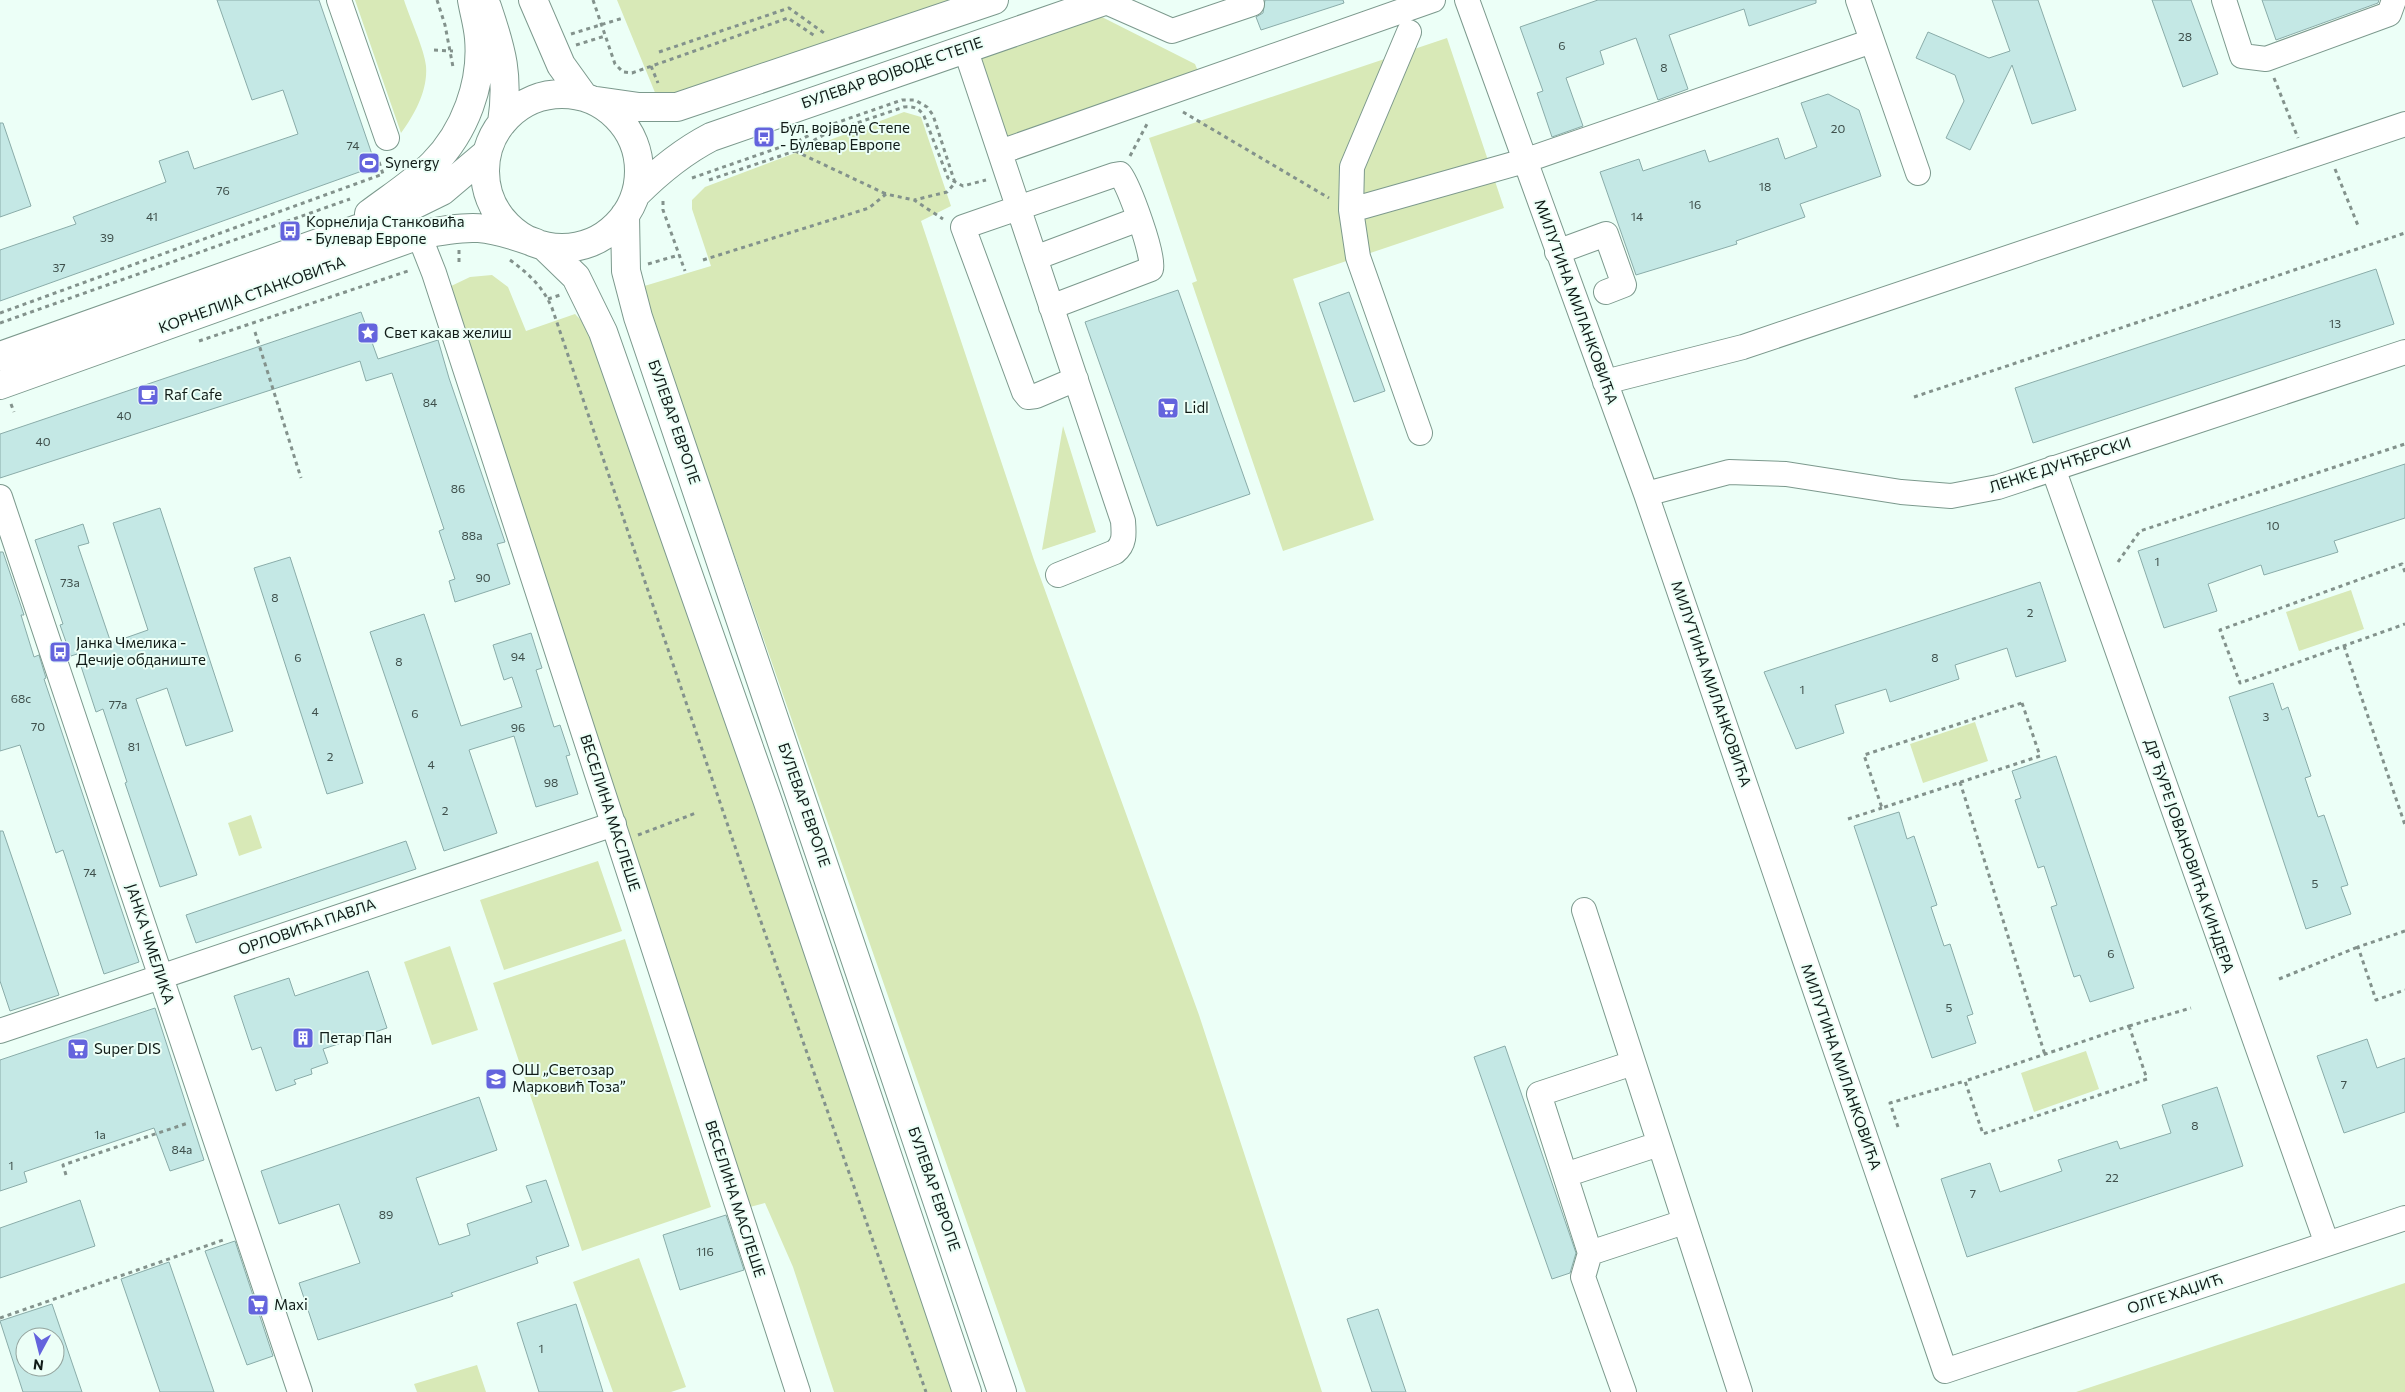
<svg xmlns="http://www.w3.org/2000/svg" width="2405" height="1392" font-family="Commissioner,sans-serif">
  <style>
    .green { fill: #d8e9b7 }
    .building { fill: #c4e8e5; stroke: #8aaca9; fill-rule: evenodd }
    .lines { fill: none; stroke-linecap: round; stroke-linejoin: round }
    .minor-casing { stroke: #7c998d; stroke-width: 26 }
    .major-casing { stroke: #7c998d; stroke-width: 30 }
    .path { stroke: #83928c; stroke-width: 3; stroke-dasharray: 4 4; stroke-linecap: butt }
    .minor { stroke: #fff; stroke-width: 24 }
    .major { stroke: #fff; stroke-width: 28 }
    .labels { text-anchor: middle; stroke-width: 4; stroke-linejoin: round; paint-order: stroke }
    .number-label { font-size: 12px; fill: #3e4f4b }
    .street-label { font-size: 15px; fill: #111c18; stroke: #ecfff7 }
    .poi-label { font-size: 15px; fill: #111c18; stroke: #ecfff7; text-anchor: start }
  </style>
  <rect width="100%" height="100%" fill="#ecfff7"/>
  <path class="green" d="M355 0H404C409 16 425 51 426 66 428 90 415 114 401 133Z
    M617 0H965L696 92 656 95Z
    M1098 15 1195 64 1200 76 1004 144 973 58Z
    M1447 38 1504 208 1293 279 1374 520 1283 551 1192 283 1197 281 1149 138Z
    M904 112 921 117 951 206 921 221 1034 560 1199 1015 1322 1392H1026L641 287 711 266 692 209V200L705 187Z
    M492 275 508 287 526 331 575 314 581 320 593 345 959 1392H834L793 1267 765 1203 750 1207 447 288 470 277Z
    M1063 426 1096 532 1042 550Z
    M2351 590 2364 629 2299 651 2286 612Z
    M1975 722 1988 761 1923 783 1910 744Z
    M251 815 262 848 239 856 228 823Z
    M598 861 622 931 504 970 480 900Z
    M625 939 711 1207 582 1251 493 983Z
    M450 946 478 1030 432 1045 404 962Z
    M2086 1051 2099 1089 2034 1112 2021 1073Z
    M639 1258 686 1387 671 1392H613L573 1282Z
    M2405 1283V1392H2076Z
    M477 1365 486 1392H417L414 1384Z"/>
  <path class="building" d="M217 0H319L376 166 0 301V250L76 224 73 217 166 182 159 161 188 151 194 169 298 134 283 90 252 100Z
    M1265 0H1343L1344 3 1261 30 1256 17 1263 13Z
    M1598 0H1816V3L1749 26 1744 9 1669 35 1688 89 1658 100 1636 38 1600 51 1604 64 1566 78 1583 126 1552 137 1537 93 1543 91 1520 27Z
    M1992 0H2038L2076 110 2032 124 2012 65 1970 150 1946 138 1964 101 1955 75 1916 58 1928 32 1989 58 2010 51Z
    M2152 0H2191L2218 74 2183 87Z
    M2262 0H2379L2378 3 2276 40Z
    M1828 94 1859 110 1881 176 1800 204 1805 217 1736 241 1737 244 1636 275 1600 172 1639 159 1643 171 1705 150 1709 162 1778 138 1785 159 1817 147 1801 103Z
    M0 123H3L31 206 0 217Z
    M2376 269 2394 324 2033 443 2015 388Z
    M1178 290 1250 494 1157 526 1085 322Z
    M1349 292 1385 391 1354 402 1319 303Z
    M361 312 378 359 438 340 449 378 505 542 497 544 510 584 455 602 449 581 455 579 439 531 444 529 392 373 366 381 360 361 0 478V434Z
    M2405 464V518L2334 541 2338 552 2264 575 2261 565 2208 584 2217 611 2164 628 2138 551Z
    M160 508 233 731 186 746 167 688 136 699 197 875 160 887 125 783 127 782 103 709 96 712 77 654 71 656 60 625 63 624 35 540 83 524 89 543 78 546 111 643 148 630 113 523Z
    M0 552H3L24 615H21L34 657 39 655 46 678 44 679 139 962 104 974 63 850 56 853 20 745 0 751Z
    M290 557 363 783 327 794 254 568Z
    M2040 582 2066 661 2016 677 2007 648 1955 665 1959 679 1890 702 1886 689 1835 705 1844 733 1796 749 1764 672Z
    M424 614 461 726 522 707 512 677 504 680 493 645 531 633 542 668 536 670 554 727 560 725 570 755 566 756 578 794 536 807 514 736 469 750 497 833 444 851 370 632Z
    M2273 683 2282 710 2288 707 2311 776 2305 778 2318 817 2324 815 2348 885 2341 887 2351 914 2306 929 2229 697Z
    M2056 756 2134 988 2090 1002 2080 975 2074 977 2051 907 2057 905 2044 866 2038 868 2015 800 2021 798 2012 771Z
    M1899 812 1907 839 1914 836 1937 905 1931 907 1944 946 1950 944 1973 1014 1967 1016 1976 1043 1932 1058 1854 826Z
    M0 831H3L59 995 10 1011 0 981Z
    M406 841 416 869 196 943 186 915Z
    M368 971 387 1028 323 1049 328 1063 311 1069 312 1074 294 1080 296 1084 276 1091 261 1047 252 1050 234 996 289 978 295 996Z
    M155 1008 204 1160 170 1171 154 1128 24 1172 27 1182 0 1191V1060Z
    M2367 1039 2377 1068 2405 1058V1112L2344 1133 2317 1056Z
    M1505 1046 1576 1253 1570 1273 1552 1279 1474 1057Z
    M2217 1087 2243 1166 1967 1257 1941 1179 1990 1163 2000 1192 2062 1171 2058 1160 2117 1141 2120 1149 2171 1133 2162 1105Z
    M479 1097 497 1150 416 1178 439 1245 470 1235 467 1224 532 1202 526 1186 546 1180 569 1246 536 1257 538 1263 451 1293 453 1296 318 1340 299 1283 360 1263 339 1204 279 1224 261 1171Z
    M80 1200 95 1246 0 1278V1228Z
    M726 1215 744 1270 680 1290 663 1235Z
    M235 1241 273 1356 247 1365 205 1251Z
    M169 1262 214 1392H160L121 1279Z
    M52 1304 82 1392H23L0 1321ZM25 1337H55V1367H25Z
    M576 1304 603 1392H539L517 1323Z
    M1378 1309 1406 1392H1372L1347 1319Z"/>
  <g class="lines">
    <g class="minor-casing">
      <path id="minor" d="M339 0 387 138
        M1467 0 1646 494 1945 1371 2405 1218
        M1858 0 1918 173
        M2224 0 2242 56 2266 59 2389 14 2394 0
        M1104 1 1172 31 1252 4
        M965 48 1123 521C1124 534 1125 544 1115 552L1058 575
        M1000 152 1433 0
        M1351 210 1352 167 1409 32
        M419 235 434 273 798 1392
        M1557 252 1606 234 1624 285 1606 292
        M1035 258 1139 219
        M1051 307 1151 269C1155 256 1129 186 1120 174L1114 175 963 227 1024 392 1028 397 1036 396 1076 379
        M1605 382 1743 347 2405 124
        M1420 433 1358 257 1351 210 1524 161 1872 41
        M2053 468 2327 1244
        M1646 494 1729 472 1786 474 1901 492 1951 496 1998 487 2405 352
        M0 497 300 1392
        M1584 910 1740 1392
        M0 1031 614 824
        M1633 1063 1539 1094 1590 1253 1684 1222
        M1565 1175 1659 1144
        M1590 1253 1583 1277 1624 1392"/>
    </g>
    <g class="major-casing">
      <path id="major" d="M533 0 561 65 584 97
        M487 7C502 51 509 76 502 123
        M485 171a77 77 0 1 1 154 0a77 77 0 1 1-154 0Z
        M597 101 639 107H677L994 0
        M636 194C659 171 682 152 711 137L1107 0
        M369 214C390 198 414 183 433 164 465 132 483 83 479 38 478 25 474 12 472 0
        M625 215 626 271 638 317 1002 1392
        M544 246 576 277 603 332 768 802 967 1392
        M0 356 383 220 442 191 487 153
        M0 385 419 235C472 224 486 225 536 243"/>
    </g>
    <path class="path" d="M437 0 445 25 453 67
      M593 0 615 64 623 72 632 73 788 18 815 36
      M571 34 623 18
      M576 45 605 36
      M434 50 453 51
      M659 52 789 8 824 33
      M651 66 658 83
      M2274 78 2298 138
      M1183 112 1329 198
      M795 151 886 194
      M1130 156 1147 124
      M2335 169 2359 228
      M692 178 798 141 827 126 902 100H915L927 107 933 115 955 183 947 192 914 200
      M709 180 795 151 827 133 904 107C914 106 919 108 924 116L948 178 963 186 986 180
      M663 201V210L685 271
      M459 250V265
      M510 260C528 273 543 287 552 308L746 879 926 1392
      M703 260 869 208 886 194 914 200 943 219
      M648 264 679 255
      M548 299 560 295
      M0 313 383 174 377 156
      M0 323 350 199
      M255 332 301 478
      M199 341 411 270
      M1914 397 2405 233
      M11 404 14 412
      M2118 562 2140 531 2405 444
      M2405 572 2402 564 2220 630 2240 683 2405 624
      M2344 646 2405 825
      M2022 703 2040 756 1882 808 1864 755Z
      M1960 782 2045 1055
      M1848 819 1882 808
      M638 835 696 813
      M2405 931 2358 947 2376 1000 2405 990
      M2279 979 2358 947
      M2129 1026 2147 1079 1983 1134 1965 1081Z
      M2129 1026 2191 1008
      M1898 1127 1890 1103 1965 1081
      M66 1175 63 1165 188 1123
      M0 1318 226 1239"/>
    <use href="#minor" class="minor"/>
    <use href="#major" class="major"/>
  </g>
  <defs>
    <g id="bus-square" transform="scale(1.125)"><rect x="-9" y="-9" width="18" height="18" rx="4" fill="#6464dd" stroke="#ecfff7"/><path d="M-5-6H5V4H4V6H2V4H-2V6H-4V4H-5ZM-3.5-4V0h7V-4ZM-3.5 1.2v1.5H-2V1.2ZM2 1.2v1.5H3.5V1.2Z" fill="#fff"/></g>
    <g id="stadium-square" transform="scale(1.125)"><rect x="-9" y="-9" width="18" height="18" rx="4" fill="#6464dd" stroke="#ecfff7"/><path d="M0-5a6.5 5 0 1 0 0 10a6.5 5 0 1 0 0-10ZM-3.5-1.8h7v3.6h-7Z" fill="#fff"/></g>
    <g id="sight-square" transform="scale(1.125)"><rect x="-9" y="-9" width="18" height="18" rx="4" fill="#6464dd" stroke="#ecfff7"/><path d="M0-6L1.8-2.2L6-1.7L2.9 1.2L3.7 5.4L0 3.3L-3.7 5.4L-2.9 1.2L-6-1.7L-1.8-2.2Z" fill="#fff"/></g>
    <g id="cafe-square" transform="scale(1.125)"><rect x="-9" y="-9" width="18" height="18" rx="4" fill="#6464dd" stroke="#ecfff7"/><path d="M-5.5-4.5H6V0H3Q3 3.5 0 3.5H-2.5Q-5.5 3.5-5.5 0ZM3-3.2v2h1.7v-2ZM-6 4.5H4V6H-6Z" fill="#fff"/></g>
    <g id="supermarket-square" transform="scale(1.125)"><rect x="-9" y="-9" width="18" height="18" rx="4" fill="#6464dd" stroke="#ecfff7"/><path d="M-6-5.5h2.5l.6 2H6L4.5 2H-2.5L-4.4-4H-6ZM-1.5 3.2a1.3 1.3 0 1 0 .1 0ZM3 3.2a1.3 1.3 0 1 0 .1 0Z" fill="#fff"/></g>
    <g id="building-square" transform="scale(1.125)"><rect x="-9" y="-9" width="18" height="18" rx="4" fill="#6464dd" stroke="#ecfff7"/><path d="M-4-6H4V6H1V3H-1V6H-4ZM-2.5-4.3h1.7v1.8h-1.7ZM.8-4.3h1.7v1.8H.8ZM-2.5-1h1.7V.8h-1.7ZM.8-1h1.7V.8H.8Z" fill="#fff"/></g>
    <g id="school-square" transform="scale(1.125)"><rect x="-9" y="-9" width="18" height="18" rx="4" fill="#6464dd" stroke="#ecfff7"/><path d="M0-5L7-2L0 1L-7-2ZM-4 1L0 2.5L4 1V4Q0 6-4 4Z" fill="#fff"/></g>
  </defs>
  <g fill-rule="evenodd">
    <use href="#bus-square" x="764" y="137"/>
    <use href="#stadium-square" x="369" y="163"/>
    <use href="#bus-square" x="290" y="231"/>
    <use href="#sight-square" x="368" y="333"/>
    <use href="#cafe-square" x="148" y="395"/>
    <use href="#supermarket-square" x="1168" y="408"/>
    <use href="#bus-square" x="60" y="652"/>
    <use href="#building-square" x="303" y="1038"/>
    <use href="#supermarket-square" x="78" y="1049"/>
    <use href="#school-square" x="496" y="1079"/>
    <use href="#supermarket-square" x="258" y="1305"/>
  </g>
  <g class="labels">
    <g class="number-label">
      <text x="2185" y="41">28</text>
      <text x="1562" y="50">6</text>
      <text x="1664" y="72">8</text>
      <text x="1838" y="133">20</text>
      <text x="353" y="150">74</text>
      <text x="1765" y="191">18</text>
      <text x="223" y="195">76</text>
      <text x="1695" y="209">16</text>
      <text x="152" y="221">41</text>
      <text x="1637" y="221">14</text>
      <text x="107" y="242">39</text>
      <text x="59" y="272">37</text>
      <text x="2335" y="328">13</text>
      <text x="430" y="407">84</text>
      <text x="124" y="420">40</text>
      <text x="43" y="446">40</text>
      <text x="458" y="493">86</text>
      <text x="2273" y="530">10</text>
      <text x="472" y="540">88a</text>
      <text x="2157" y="566">1</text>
      <text x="483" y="582">90</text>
      <text x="70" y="587">73a</text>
      <text x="275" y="602">8</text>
      <text x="2030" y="617">2</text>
      <text x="518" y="661">94</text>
      <text x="298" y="662">6</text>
      <text x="1935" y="662">8</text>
      <text x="399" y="666">8</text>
      <text x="1802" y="694">1</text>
      <text x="21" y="703">68c</text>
      <text x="118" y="709">77a</text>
      <text x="315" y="716">4</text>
      <text x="415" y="718">6</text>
      <text x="2266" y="721">3</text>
      <text x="38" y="731">70</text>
      <text x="518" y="732">96</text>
      <text x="134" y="751">81</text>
      <text x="330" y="761">2</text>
      <text x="431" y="769">4</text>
      <text x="551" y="787">98</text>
      <text x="445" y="815">2</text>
      <text x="90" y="877">74</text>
      <text x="2315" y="888">5</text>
      <text x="2111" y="958">6</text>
      <text x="1949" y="1012">5</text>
      <text x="2344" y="1089">7</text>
      <text x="2195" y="1130">8</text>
      <text x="100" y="1139">1a</text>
      <text x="182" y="1154">84a</text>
      <text x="11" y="1170">1</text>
      <text x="2112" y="1182">22</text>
      <text x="1973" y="1198">7</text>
      <text x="386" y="1219">89</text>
      <text x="705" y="1256">116</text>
      <text x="541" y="1353">1</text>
    </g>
    <g class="street-label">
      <text transform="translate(892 73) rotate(-19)" y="5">БУЛЕВАР ВОЈВОДЕ СТЕПЕ</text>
      <text transform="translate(252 295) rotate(-20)" y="5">КОРНЕЛИЈА СТАНКОВИЋА</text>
      <text transform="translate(1576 302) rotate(70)" y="5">МИЛУТИНА МИЛАНКОВИЋА</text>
      <text transform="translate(674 422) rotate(71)" y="5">БУЛЕВАР ЕВРОПЕ</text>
      <text transform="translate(2060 465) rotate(-18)" y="5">ЛЕНКЕ ДУНЂЕРСКИ</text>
      <text transform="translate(1711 684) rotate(71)" y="5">МИЛУТИНА МИЛАНКОВИЋА</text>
      <text transform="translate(804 805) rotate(71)" y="5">БУЛЕВАР ЕВРОПЕ</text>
      <text transform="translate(610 813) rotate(72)" y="5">ВЕСЕЛИНА МАСЛЕШЕ</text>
      <text transform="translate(2189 856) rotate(71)" y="5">ДР ЂУРЕ ЈОВАНОВИЋА КИНДЕРА</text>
      <text transform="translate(307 927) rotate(-19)" y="5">ОРЛОВИЋА ПАВЛА</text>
      <text transform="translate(150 944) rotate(72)" y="5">ЈАНКА ЧМЕЛИКА</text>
      <text transform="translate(1841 1067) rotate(71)" y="5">МИЛУТИНА МИЛАНКОВИЋА</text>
      <text transform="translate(934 1189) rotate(71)" y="5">БУЛЕВАР ЕВРОПЕ</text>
      <text transform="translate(735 1199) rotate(72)" y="5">ВЕСЕЛИНА МАСЛЕШЕ</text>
      <text transform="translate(2175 1294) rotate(-18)" y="5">ОЛГЕ ХАЏИЋ</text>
    </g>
    <g class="poi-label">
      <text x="780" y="133">Бул. војводе Степе<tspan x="780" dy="17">- Булевар Европе</tspan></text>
      <text x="385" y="168">Synergy</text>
      <text x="306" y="227">Корнелија Станковића<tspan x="306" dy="17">- Булевар Европе</tspan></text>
      <text x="384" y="338">Свет какав желиш</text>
      <text x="164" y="400">Raf Cafe</text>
      <text x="1184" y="413">Lidl</text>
      <text x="76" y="648">Јанка Чмелика -<tspan x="76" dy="17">Дечије обданиште</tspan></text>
      <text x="319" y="1043">Петар Пан</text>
      <text x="94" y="1054">Super DIS</text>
      <text x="512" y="1075">ОШ „Светозар<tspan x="512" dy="17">Марковић Тоза”</tspan></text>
      <text x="274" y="1310">Maxi</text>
    </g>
  </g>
  <g transform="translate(40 1352) rotate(187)"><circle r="24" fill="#ecfff7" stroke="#94a49e"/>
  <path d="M0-4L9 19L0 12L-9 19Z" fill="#6464dd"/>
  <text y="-8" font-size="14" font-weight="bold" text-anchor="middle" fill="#111c18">N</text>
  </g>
</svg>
